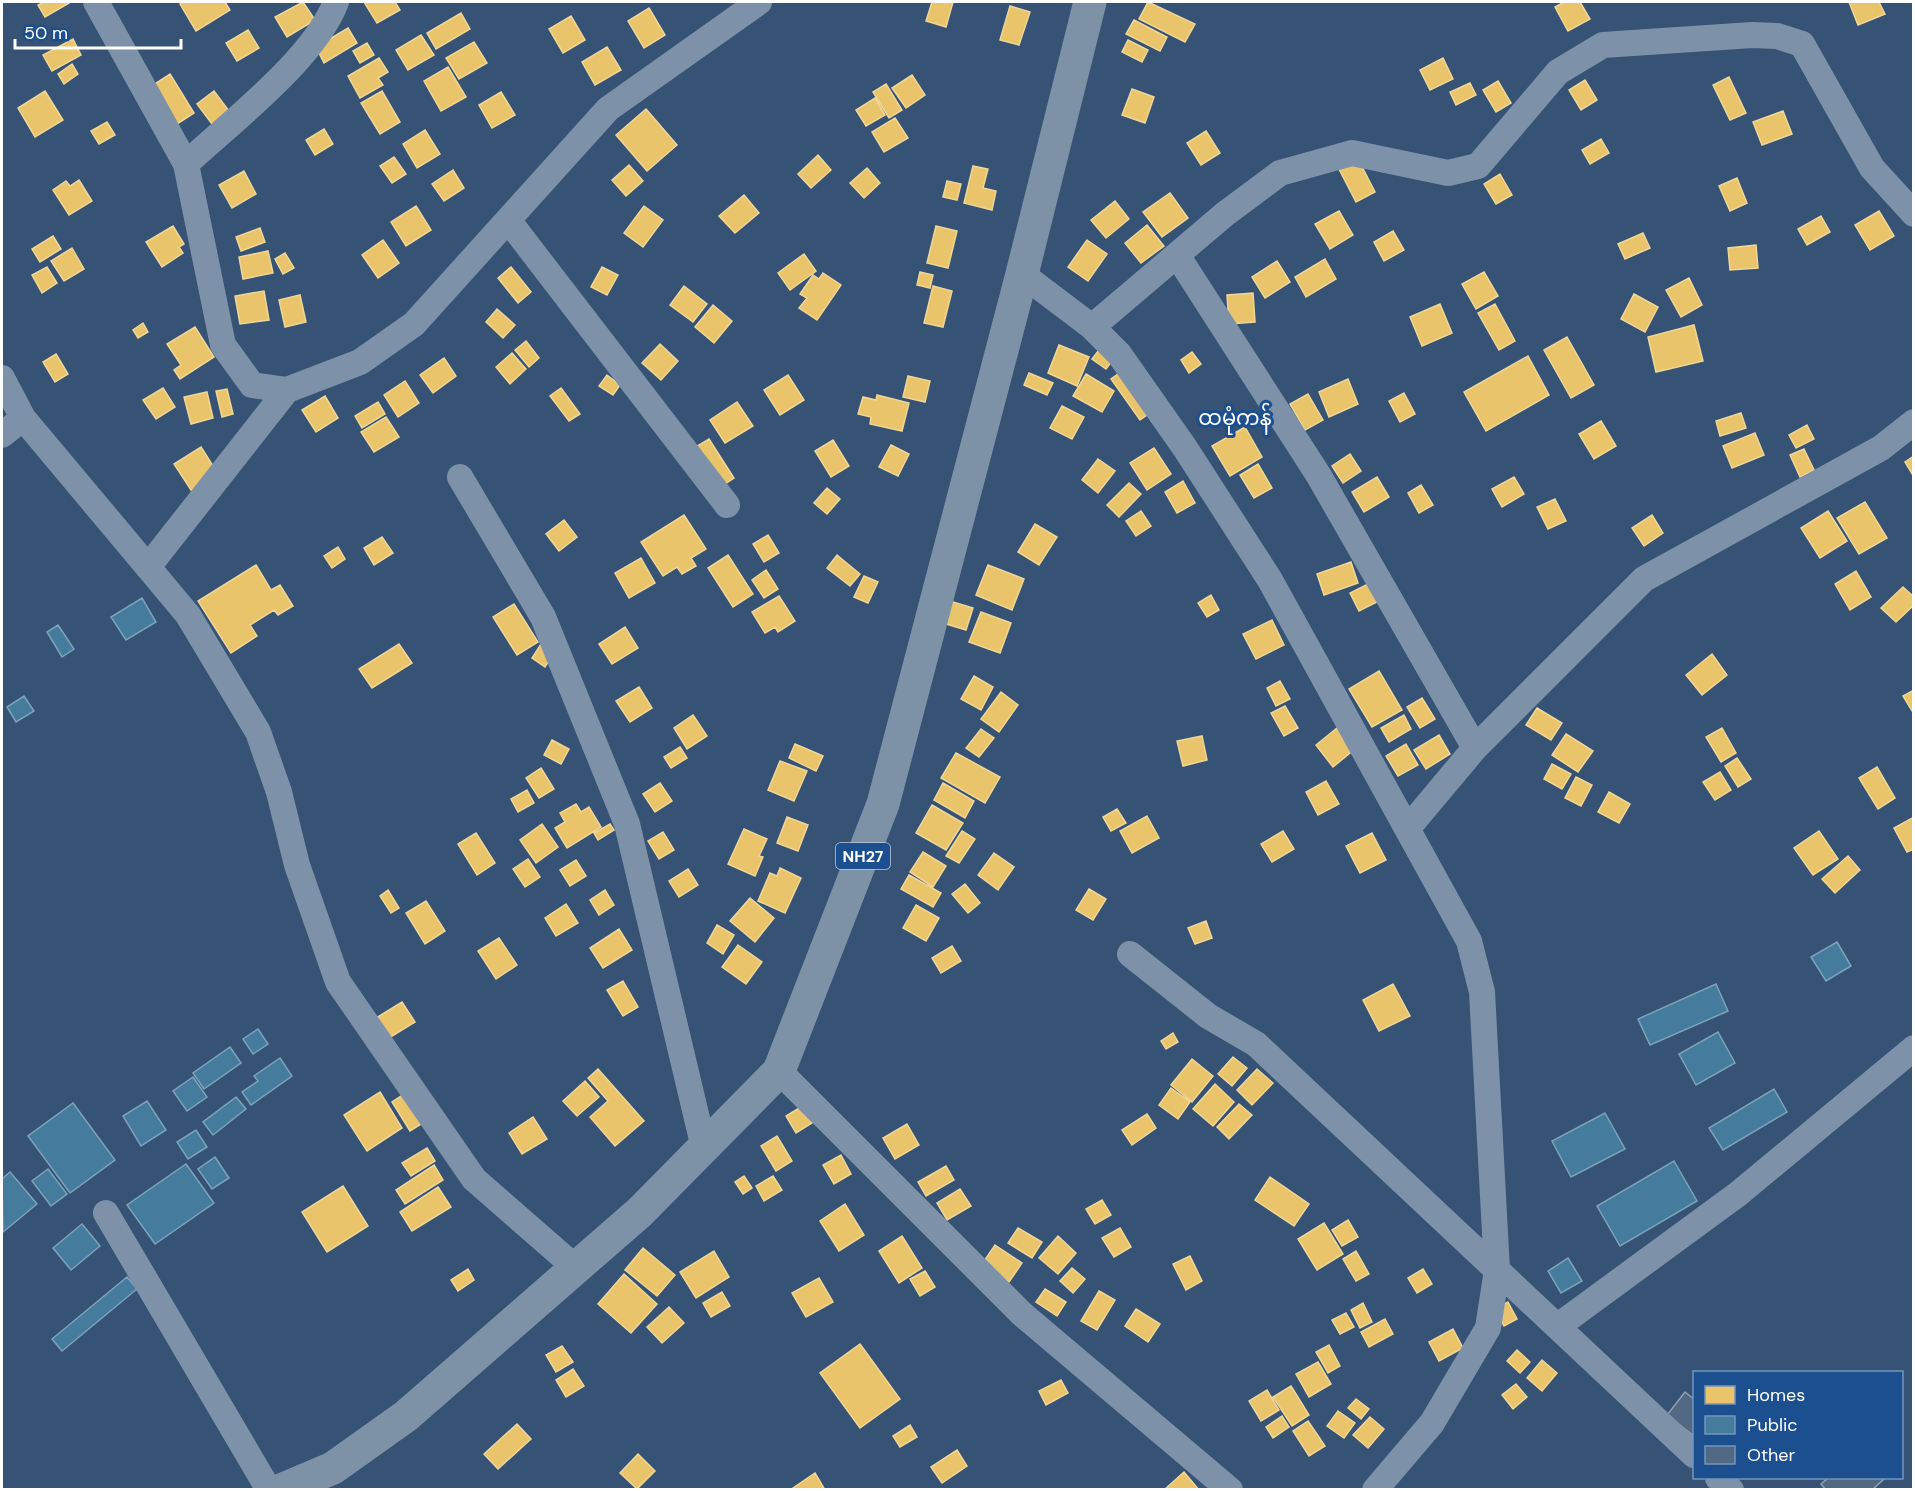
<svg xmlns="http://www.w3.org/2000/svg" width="1915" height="1491" font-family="'DM Sans','Noto Sans Myanmar',sans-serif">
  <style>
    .homes { fill: #e9c46a; stroke: #f0d697; stroke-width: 1.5 }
    .public { fill: #457b9d; stroke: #7da3ba; stroke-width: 1.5 }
    .building { fill: #526984; stroke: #92a2b6; stroke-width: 1.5 }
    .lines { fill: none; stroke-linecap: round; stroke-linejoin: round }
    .street { stroke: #7d92a8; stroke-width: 26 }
    .highway { stroke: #7e92a7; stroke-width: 33 }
    .labels { text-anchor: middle; stroke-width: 6; stroke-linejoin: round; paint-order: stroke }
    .shield { fill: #1b4f8f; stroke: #bbcadd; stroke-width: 1.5 }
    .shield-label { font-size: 16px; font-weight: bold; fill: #fff }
    .quarter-label { font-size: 21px; fill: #fff; stroke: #1b4f8f }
  </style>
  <rect width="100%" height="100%" fill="#365274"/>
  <path class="homes" d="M44 2H68L69 3 45 17 38 5Z
    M183 2H225L230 10 196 31 180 4Z
    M303 2 315 20 287 37 275 17Z
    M364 2H395L400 10 377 23Z
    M932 2H953L946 27 926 21Z
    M1148 2 1195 24 1185 42 1139 19Z
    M1564 2H1580L1590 19 1568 31 1555 7Z
    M1849 2H1879L1885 14 1858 25Z
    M1010 6 1030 12 1019 45 1000 40Z
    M649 8 665 35 644 48 628 21Z
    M461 13 470 29 436 49 427 33Z
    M571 16 585 40 563 53 549 29Z
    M1134 20 1167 37 1160 51 1126 34Z
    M348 28 357 43 324 63 316 47Z
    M248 30 259 48 237 61 226 43Z
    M421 35 434 55 408 70 396 50Z
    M73 39 81 55 52 71 43 55Z
    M1128 40 1148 50 1142 62 1122 52Z
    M474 42 487 63 459 79 446 58Z
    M367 43 374 55 360 63 353 51Z
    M607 47 621 70 595 85 582 62Z
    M379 58 388 72 378 78 383 85 360 98 348 76Z
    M1443 58 1453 79 1430 90 1420 70Z
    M72 64 78 74 64 84 58 74Z
    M448 67 466 97 441 111 424 81Z
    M170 74 194 113 171 128 147 89Z
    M912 75 925 95 906 108 892 88Z
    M1729 77 1746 113 1730 120 1713 85Z
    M1585 80 1597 100 1581 110 1569 90Z
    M1498 81 1511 103 1496 112 1483 90Z
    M1470 83 1476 95 1456 105 1450 92Z
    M886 84 902 110 889 118 873 92Z
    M1132 89 1154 97 1145 123 1122 115Z
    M45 91 63 120 35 137 18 108Z
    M214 91 229 111 212 124 197 104Z
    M382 91 400 122 380 134 361 103Z
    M501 92 515 115 492 128 479 105Z
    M875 98 885 115 866 126 856 110Z
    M646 109 677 145 647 171 616 135Z
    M1783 111 1792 134 1762 145 1753 122Z
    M895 118 908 138 884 152 872 132Z
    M107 122 115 135 99 144 91 131Z
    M324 129 333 144 315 155 306 140Z
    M425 130 440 154 417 168 403 144Z
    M1206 131 1220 153 1201 165 1187 143Z
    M1601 139 1609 153 1590 164 1582 150Z
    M818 155 831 170 811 188 798 174Z
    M394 157 406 174 392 183 380 166Z
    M1358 159 1375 192 1356 202 1339 169Z
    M629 165 643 181 626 196 612 180Z
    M973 166 988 169 983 188 996 191 992 210 964 203Z
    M867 168 880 183 864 198 850 183Z
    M453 170 464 188 444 201 432 184Z
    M244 171 256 194 232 208 219 185Z
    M1500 174 1512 195 1496 204 1484 184Z
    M1737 178 1747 203 1730 211 1719 186Z
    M79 180 92 201 69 215 53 190 66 181 70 186Z
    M947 181 961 184 957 200 943 197Z
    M1170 193 1188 218 1162 237 1143 212Z
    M744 195 759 213 735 233 719 216Z
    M1115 201 1129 219 1106 238 1091 220Z
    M416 206 431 230 406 246 391 222Z
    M644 206 663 220 643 247 624 233Z
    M1339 211 1353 235 1330 249 1315 224Z
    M1879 211 1894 236 1870 250 1855 225Z
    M1821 216 1830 232 1807 245 1798 229Z
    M1147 225 1164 246 1141 263 1125 243Z
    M173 226 184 244 179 247 183 253 162 267 146 242Z
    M936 226 957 231 948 268 927 263Z
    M260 228 265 242 241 251 236 237Z
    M1393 231 1404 250 1384 261 1374 242Z
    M1643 233 1650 248 1625 259 1618 244Z
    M53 236 61 249 40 262 32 249Z
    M383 240 399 263 378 278 362 255Z
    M1087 240 1107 254 1088 281 1068 267Z
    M1756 245 1758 268 1730 270 1728 248Z
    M72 248 84 269 64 281 51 261Z
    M268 251 273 273 243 279 239 257Z
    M285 253 294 268 283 274 275 259Z
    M804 254 816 271 790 290 778 273Z
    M1325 259 1336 279 1306 297 1295 277Z
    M1277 261 1290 282 1265 298 1252 277Z
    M47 267 57 283 42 293 32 275Z
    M511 267 531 292 518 303 498 278Z
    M602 267 618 275 607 295 591 287Z
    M920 272 933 275 930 288 917 285Z
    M1484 272 1498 296 1476 309 1462 284Z
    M823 273 841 285 817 320 799 308 807 298 800 294 813 275 819 279Z
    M1689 278 1702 305 1681 317 1666 290Z
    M684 286 707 304 693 322 670 305Z
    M933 286 952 291 943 327 924 323Z
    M264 291 269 320 240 324 235 296Z
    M1253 293 1255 322 1229 324 1227 295Z
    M1634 294 1658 307 1645 332 1621 319Z
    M300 295 306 322 285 327 279 300Z
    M1440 304 1452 333 1422 346 1410 317Z
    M1495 304 1515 341 1499 350 1478 313Z
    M713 305 732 321 714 343 695 327Z
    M497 309 515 325 503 338 486 322Z
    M143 323 148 332 138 338 133 330Z
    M1694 325 1703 361 1656 372 1648 337Z
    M195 327 214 357 180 379 174 370 181 365 167 344Z
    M1567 337 1594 385 1571 398 1544 350Z
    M526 341 539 358 529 367 515 350Z
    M660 344 678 361 661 380 642 363Z
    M1059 345 1089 357 1077 386 1048 373Z
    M1102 346 1116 356 1106 369 1092 359Z
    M1192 352 1201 364 1189 373 1181 360Z
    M512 353 526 369 510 384 496 367Z
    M56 354 68 374 55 382 43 362Z
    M1528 356 1549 395 1486 431 1464 392Z
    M444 358 456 376 433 393 420 375Z
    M1125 369 1154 410 1140 420 1111 379Z
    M1029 373 1053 383 1047 395 1024 385Z
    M1086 374 1114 391 1102 412 1073 396Z
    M607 375 620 385 613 395 599 386Z
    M788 375 804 400 780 415 764 390Z
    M908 376 930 381 925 402 903 397Z
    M1348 379 1358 404 1329 417 1319 392Z
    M405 381 419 403 398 417 384 395Z
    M163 388 175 407 156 419 143 400Z
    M561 388 580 414 569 421 550 396Z
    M227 389 233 414 222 417 216 391Z
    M207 392 213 418 191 424 184 397Z
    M1404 393 1415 414 1400 422 1389 401Z
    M1308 394 1323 420 1305 430 1290 404Z
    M877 395 909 403 902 431 870 424 871 417 858 414 863 397 876 400Z
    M325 396 338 418 316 432 302 410Z
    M378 402 385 414 362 428 355 416Z
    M737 402 753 426 725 443 710 420Z
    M1062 406 1084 417 1072 439 1050 428Z
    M1741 413 1746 428 1720 436 1716 421Z
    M386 417 399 437 374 452 361 432Z
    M1601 421 1616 446 1594 459 1579 434Z
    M1807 425 1814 439 1796 448 1789 435Z
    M1245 427 1262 457 1230 476 1212 446Z
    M1755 433 1764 455 1732 468 1723 446Z
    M709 439 734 478 719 488 694 448Z
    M833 440 849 466 831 477 815 451Z
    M891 445 909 454 898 476 879 467Z
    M201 447 215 469 201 479 206 486 193 493 174 464Z
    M1154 448 1171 474 1147 490 1130 463Z
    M1804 449 1814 470 1800 477 1790 455Z
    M1350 454 1361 471 1343 483 1332 466Z
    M1914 456V477L1905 462Z
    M1098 459 1115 471 1098 493 1082 480Z
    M1258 464 1272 488 1254 498 1240 475Z
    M1377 477 1389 497 1364 512 1352 492Z
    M1514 477 1524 494 1502 507 1492 489Z
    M1183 481 1195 503 1177 513 1165 492Z
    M1129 483 1141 494 1119 517 1107 505Z
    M1421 485 1433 505 1419 513 1408 493Z
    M827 488 840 499 827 514 814 503Z
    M1555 499 1566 521 1548 529 1537 507Z
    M1865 502 1887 538 1859 554 1837 518Z
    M1141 511 1151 526 1136 536 1126 521Z
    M1828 511 1847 541 1820 558 1801 528Z
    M684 515 706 549 691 558 696 566 682 574 677 567 663 576 641 542Z
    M1652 515 1663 533 1644 546 1632 528Z
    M564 520 577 537 559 551 546 534Z
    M1035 524 1057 537 1039 565 1018 552Z
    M768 535 779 553 764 562 753 544Z
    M382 537 393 553 374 565 364 548Z
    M338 547 345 559 332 568 324 556Z
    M728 555 753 594 733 607 708 568Z
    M837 555 860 574 850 586 827 568Z
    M641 558 655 583 629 598 615 573Z
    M1351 562 1358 583 1324 595 1317 574Z
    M256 565 271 590 280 585 293 606 278 615 274 610 250 625 257 636 231 653 198 601Z
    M988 565 1024 579 1012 610 976 595Z
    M766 570 778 589 764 598 752 580Z
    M1856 571 1871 597 1850 610 1835 584Z
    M864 576 878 582 868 603 854 597Z
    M1368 584 1377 602 1359 611 1350 593Z
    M1903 587 1914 597V605L1896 622 1881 608Z
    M1211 595 1219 610 1207 617 1198 603Z
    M779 596 795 621 778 632 775 627 765 633 752 612Z
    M943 599 973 608 966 630 936 621Z
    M514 604 538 642 517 655 493 617Z
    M981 612 1011 623 1000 653 969 642Z
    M1272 620 1284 645 1256 659 1243 634Z
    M625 627 638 648 612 664 599 644Z
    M399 644 412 663 372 688 359 669Z
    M541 644 554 653 545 667 532 658Z
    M1712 654 1727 675 1702 695 1686 675Z
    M1379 671 1402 710 1372 727 1349 689Z
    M974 676 993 687 981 710 961 699Z
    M1280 681 1290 699 1276 706 1267 688Z
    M639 687 652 708 630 722 616 701Z
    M1914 690V714L1903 696Z
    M1001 692 1018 705 999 732 981 719Z
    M1422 698 1435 719 1420 728 1407 707Z
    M1285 706 1298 728 1284 736 1271 713Z
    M1537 708 1562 723 1551 740 1526 725Z
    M693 715 707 736 687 749 674 728Z
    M1404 715 1411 729 1389 742 1381 728Z
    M1337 728 1355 749 1333 767 1316 745Z
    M1722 728 1736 753 1721 762 1706 737Z
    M981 729 994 738 979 757 966 748Z
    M1566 734 1593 751 1578 772 1552 755Z
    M1439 735 1450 754 1426 769 1414 750Z
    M1202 736 1207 760 1183 766 1177 741Z
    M552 740 569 749 561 764 544 755Z
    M795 744 823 756 816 771 789 758Z
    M1406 744 1418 765 1398 776 1386 756Z
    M680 747 687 758 671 768 664 757Z
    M956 753 1000 777 985 803 941 778Z
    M1737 758 1751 779 1738 787 1725 766Z
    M780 761 807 771 794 801 768 790Z
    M1552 764 1571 774 1562 789 1544 779Z
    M1877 767 1895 798 1878 809 1859 778Z
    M541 768 554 789 539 798 526 778Z
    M1720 772 1731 790 1715 800 1703 782Z
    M1576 777 1592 785 1581 806 1565 798Z
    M1326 781 1339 804 1318 815 1306 792Z
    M660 783 672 801 655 812 643 794Z
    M943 783 974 801 965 818 934 800Z
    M527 790 534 803 518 812 511 799Z
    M1609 792 1630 804 1619 823 1598 812Z
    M576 804 581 812 589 807 601 827 567 848 555 828 565 822 560 813Z
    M932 805 963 823 946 850 916 833Z
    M1117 809 1126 823 1111 831 1103 817Z
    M1147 816 1159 838 1132 853 1120 831Z
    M787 817 808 825 798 851 777 843Z
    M1914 817V849L1907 852 1894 828Z
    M542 824 558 847 536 863 520 840Z
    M610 824 614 830 598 840 594 833Z
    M744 829 767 839 759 856 763 857 755 876 728 864Z
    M962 831 975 839 959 863 946 856Z
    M1283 831 1294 849 1272 862 1261 844Z
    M1819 831 1838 859 1813 875 1794 848Z
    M663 832 674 850 659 859 648 841Z
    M476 833 495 863 477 875 458 844Z
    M1372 833 1386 860 1360 873 1346 846Z
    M923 852 946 866 933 887 910 872Z
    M994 853 1014 867 998 890 978 875Z
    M1848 856 1860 870 1835 893 1822 879Z
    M528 859 540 877 525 887 513 869Z
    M576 860 586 876 570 886 560 870Z
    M780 868 801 878 785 913 758 901 770 873 777 876Z
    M688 869 698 885 679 897 669 881Z
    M909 875 941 893 933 907 901 889Z
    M965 884 980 903 968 913 952 894Z
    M1089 889 1106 899 1093 920 1076 910Z
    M388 890 399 908 391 913 380 896Z
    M605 890 614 905 599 915 590 900Z
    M750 898 774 918 755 942 730 921Z
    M426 901 445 931 425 944 406 913Z
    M566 904 578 923 556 936 545 918Z
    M916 905 939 918 926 941 903 928Z
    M1206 921 1212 938 1195 944 1188 928Z
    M717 925 734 935 723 954 707 943Z
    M619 929 632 950 603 968 590 948Z
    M499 938 517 965 496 979 478 951Z
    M738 945 762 962 746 984 722 967Z
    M952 946 961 961 941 973 932 958Z
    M623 981 638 1007 623 1016 607 990Z
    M1393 984 1410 1016 1379 1031 1363 1000Z
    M402 1002 415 1022 389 1038 376 1018Z
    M1173 1033 1178 1042 1166 1049 1161 1041Z
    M1233 1057 1247 1068 1232 1086 1218 1074Z
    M1192 1059 1213 1076 1192 1102 1171 1085Z
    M598 1069 644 1121 615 1146 590 1117 608 1101 588 1078Z
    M1257 1069 1273 1083 1252 1105 1237 1090Z
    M585 1081 599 1097 577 1116 563 1101Z
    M1215 1084 1234 1102 1213 1126 1193 1109Z
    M1171 1088 1190 1102 1178 1119 1159 1105Z
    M380 1092 402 1128 367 1151 344 1115Z
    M407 1092 426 1121 410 1131 392 1102Z
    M1239 1104 1252 1115 1229 1139 1217 1127Z
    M804 1105 815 1121 796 1133 786 1116Z
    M1147 1114 1156 1128 1132 1145 1122 1130Z
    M533 1117 547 1139 522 1154 509 1133Z
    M907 1124 919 1145 895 1159 883 1138Z
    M777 1136 792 1161 776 1171 761 1146Z
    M427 1148 435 1161 411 1176 402 1163Z
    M841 1155 851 1174 834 1184 823 1165Z
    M434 1165 443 1180 405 1204 396 1190Z
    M946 1166 954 1180 926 1196 918 1182Z
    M744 1176 752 1188 743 1194 735 1182Z
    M773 1176 782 1190 764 1201 756 1186Z
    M1270 1177 1309 1204 1294 1226 1255 1200Z
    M343 1186 368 1226 327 1252 302 1212Z
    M438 1187 451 1207 412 1231 400 1212Z
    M960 1189 971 1206 947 1220 937 1203Z
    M1102 1200 1111 1215 1095 1224 1086 1209Z
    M845 1204 864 1235 839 1251 820 1221Z
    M1348 1220 1358 1237 1342 1246 1332 1230Z
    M1324 1223 1343 1254 1317 1270 1298 1239Z
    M1018 1228 1042 1242 1032 1258 1008 1243Z
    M1120 1228 1131 1247 1114 1257 1102 1238Z
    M902 1236 922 1268 899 1283 879 1251Z
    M1058 1236 1076 1253 1058 1274 1039 1258Z
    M995 1245 1022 1263 1009 1282 982 1264Z
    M643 1248 675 1275 657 1296 625 1270Z
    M714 1251 729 1277 696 1298 680 1272Z
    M1356 1251 1369 1274 1356 1281 1343 1259Z
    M1190 1256 1202 1281 1186 1290 1173 1264Z
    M1072 1268 1085 1279 1073 1293 1060 1281Z
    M468 1269 474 1280 458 1291 451 1280Z
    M1423 1269 1432 1284 1417 1293 1408 1278Z
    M925 1271 935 1287 920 1296 910 1279Z
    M624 1274 657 1304 631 1333 598 1304Z
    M819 1278 833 1302 806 1317 792 1293Z
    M1045 1289 1066 1302 1057 1316 1036 1302Z
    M1099 1291 1115 1300 1097 1330 1081 1321Z
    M722 1292 730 1306 711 1317 703 1303Z
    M1508 1302 1517 1319 1504 1326 1495 1309Z
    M1363 1303 1372 1322 1360 1328 1351 1310Z
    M669 1307 684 1323 662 1343 647 1327Z
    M1136 1309 1160 1324 1148 1342 1125 1326Z
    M1346 1313 1354 1327 1340 1334 1332 1320Z
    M1385 1319 1393 1334 1369 1347 1361 1332Z
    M1453 1329 1463 1348 1439 1361 1429 1342Z
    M860 1344 900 1399 860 1428 820 1373Z
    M1329 1345 1340 1366 1328 1373 1316 1352Z
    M562 1346 573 1362 556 1372 546 1355Z
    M1517 1350 1530 1362 1520 1373 1507 1361Z
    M1542 1360 1557 1373 1542 1391 1527 1378Z
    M1318 1362 1331 1384 1309 1397 1296 1374Z
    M573 1369 584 1386 566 1397 556 1380Z
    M1061 1380 1068 1393 1046 1405 1039 1391Z
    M1516 1384 1527 1397 1513 1409 1502 1395Z
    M1291 1386 1309 1415 1292 1426 1273 1397Z
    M1267 1390 1279 1410 1261 1421 1249 1401Z
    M1356 1399 1369 1409 1361 1419 1348 1408Z
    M1338 1411 1355 1423 1344 1438 1327 1426Z
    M1282 1416 1289 1427 1273 1438 1266 1427Z
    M1370 1417 1384 1429 1368 1448 1353 1435Z
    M1308 1421 1325 1446 1309 1456 1293 1431Z
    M517 1424 531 1439 498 1469 484 1454Z
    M910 1425 917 1437 900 1447 893 1436Z
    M957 1450 967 1466 942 1483 931 1467Z
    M638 1454 655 1471 637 1489 620 1473Z
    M1184 1472 1199 1490H1164Z
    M815 1473 825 1490H794L793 1488Z"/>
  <path class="public" d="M142 598 156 622 126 640 111 617Z
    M58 625 74 649 62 657 47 632Z
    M24 696 34 711 16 722 7 707Z
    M1837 942 1851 966 1826 981 1811 957Z
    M1716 984 1728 1011 1650 1045 1638 1019Z
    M258 1029 268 1044 253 1054 243 1039Z
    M1718 1032 1735 1063 1696 1085 1679 1054Z
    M230 1047 241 1063 204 1089 193 1073Z
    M280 1058 292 1076 251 1105 242 1092 258 1081 254 1076Z
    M193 1077 207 1097 187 1111 173 1091Z
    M1774 1089 1787 1112 1723 1150 1709 1128Z
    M236 1097 246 1109 213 1135 203 1122Z
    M147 1101 166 1130 141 1146 123 1116Z
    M73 1103 115 1160 70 1193 28 1136Z
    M1605 1113 1625 1149 1571 1177 1552 1141Z
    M196 1130 207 1147 188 1159 177 1142Z
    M215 1157 229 1178 212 1189 198 1169Z
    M1674 1161 1697 1201 1620 1246 1597 1206Z
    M186 1164 214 1203 155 1244 127 1205Z
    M48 1169 67 1194 51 1206 32 1181Z
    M10 1172 37 1204 3 1232 2 1179Z
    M82 1224 100 1246 71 1270 53 1248Z
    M1568 1258 1582 1281 1561 1293 1548 1271Z
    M127 1277 137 1289 62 1351 52 1339Z"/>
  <path class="building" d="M1685 1392 1694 1399V1436L1667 1415Z
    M1828 1478H1885L1872 1490H1826L1821 1484Z"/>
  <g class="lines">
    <path class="street" d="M96 2 186 164 223 345 252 385 287 390 360 362 414 324 608 109 759 2
      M186 164C232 121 314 59 336 2
      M508 220 727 505
      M1177 255 1319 476 1475 748
      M1022 274 1092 327 1119 354 1185 448 1270 580 1469 941 1482 992 1497 1270 1488 1328 1432 1423 1375 1490
      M1092 327 1225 214 1280 173 1352 153 1448 173 1478 166 1558 72 1603 45 1752 35 1777 36 1802 44 1872 168 1914 214
      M2 378 23 418 188 615 258 732 279 792 297 865 338 982 474 1179 576 1268
      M2 435 23 418
      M460 477 543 617 627 824 704 1148
      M148 567 287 390
      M1408 828 1475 748 1644 579 1881 448 1914 422
      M1130 954 1208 1016 1256 1044 1694 1455
      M779 1071 1022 1314 1230 1490
      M106 1213 269 1490
      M1558 1326 1738 1194 1914 1048
      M1718 1478 1731 1490"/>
    <path class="highway" d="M281 1490 333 1468 406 1416 640 1212 779 1071 883 804 1022 274 1090 2"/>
  </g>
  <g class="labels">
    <rect class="shield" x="836" y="843" width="54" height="26" rx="4.5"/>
    <g class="shield-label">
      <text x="863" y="862">NH27</text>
    </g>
    <g class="quarter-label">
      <text x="1235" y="425">ထမုံကန်</text>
    </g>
  </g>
  <rect width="1915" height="1491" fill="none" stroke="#ffffff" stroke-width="6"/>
  <rect x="1693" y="1371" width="210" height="108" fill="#1b4f8f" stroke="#7695bc" stroke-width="1.5"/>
  <rect x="1705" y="1386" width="30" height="18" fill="#e9c46a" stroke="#7695bc" stroke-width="1.5"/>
  <text x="1747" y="1401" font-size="18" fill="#ffffff">Homes</text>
  <rect x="1705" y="1416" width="30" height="18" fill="#457b9d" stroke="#7695bc" stroke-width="1.5"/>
  <text x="1747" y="1431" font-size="18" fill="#ffffff">Public</text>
  <rect x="1705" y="1446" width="30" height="18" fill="#526984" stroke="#7695bc" stroke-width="1.5"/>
  <text x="1747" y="1461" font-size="18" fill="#ffffff">Other</text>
  <path d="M15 39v9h166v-9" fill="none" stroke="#ffffff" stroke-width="3"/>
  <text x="24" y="39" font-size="18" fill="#ffffff" stroke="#1b4f8f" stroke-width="4.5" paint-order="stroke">50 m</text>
</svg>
